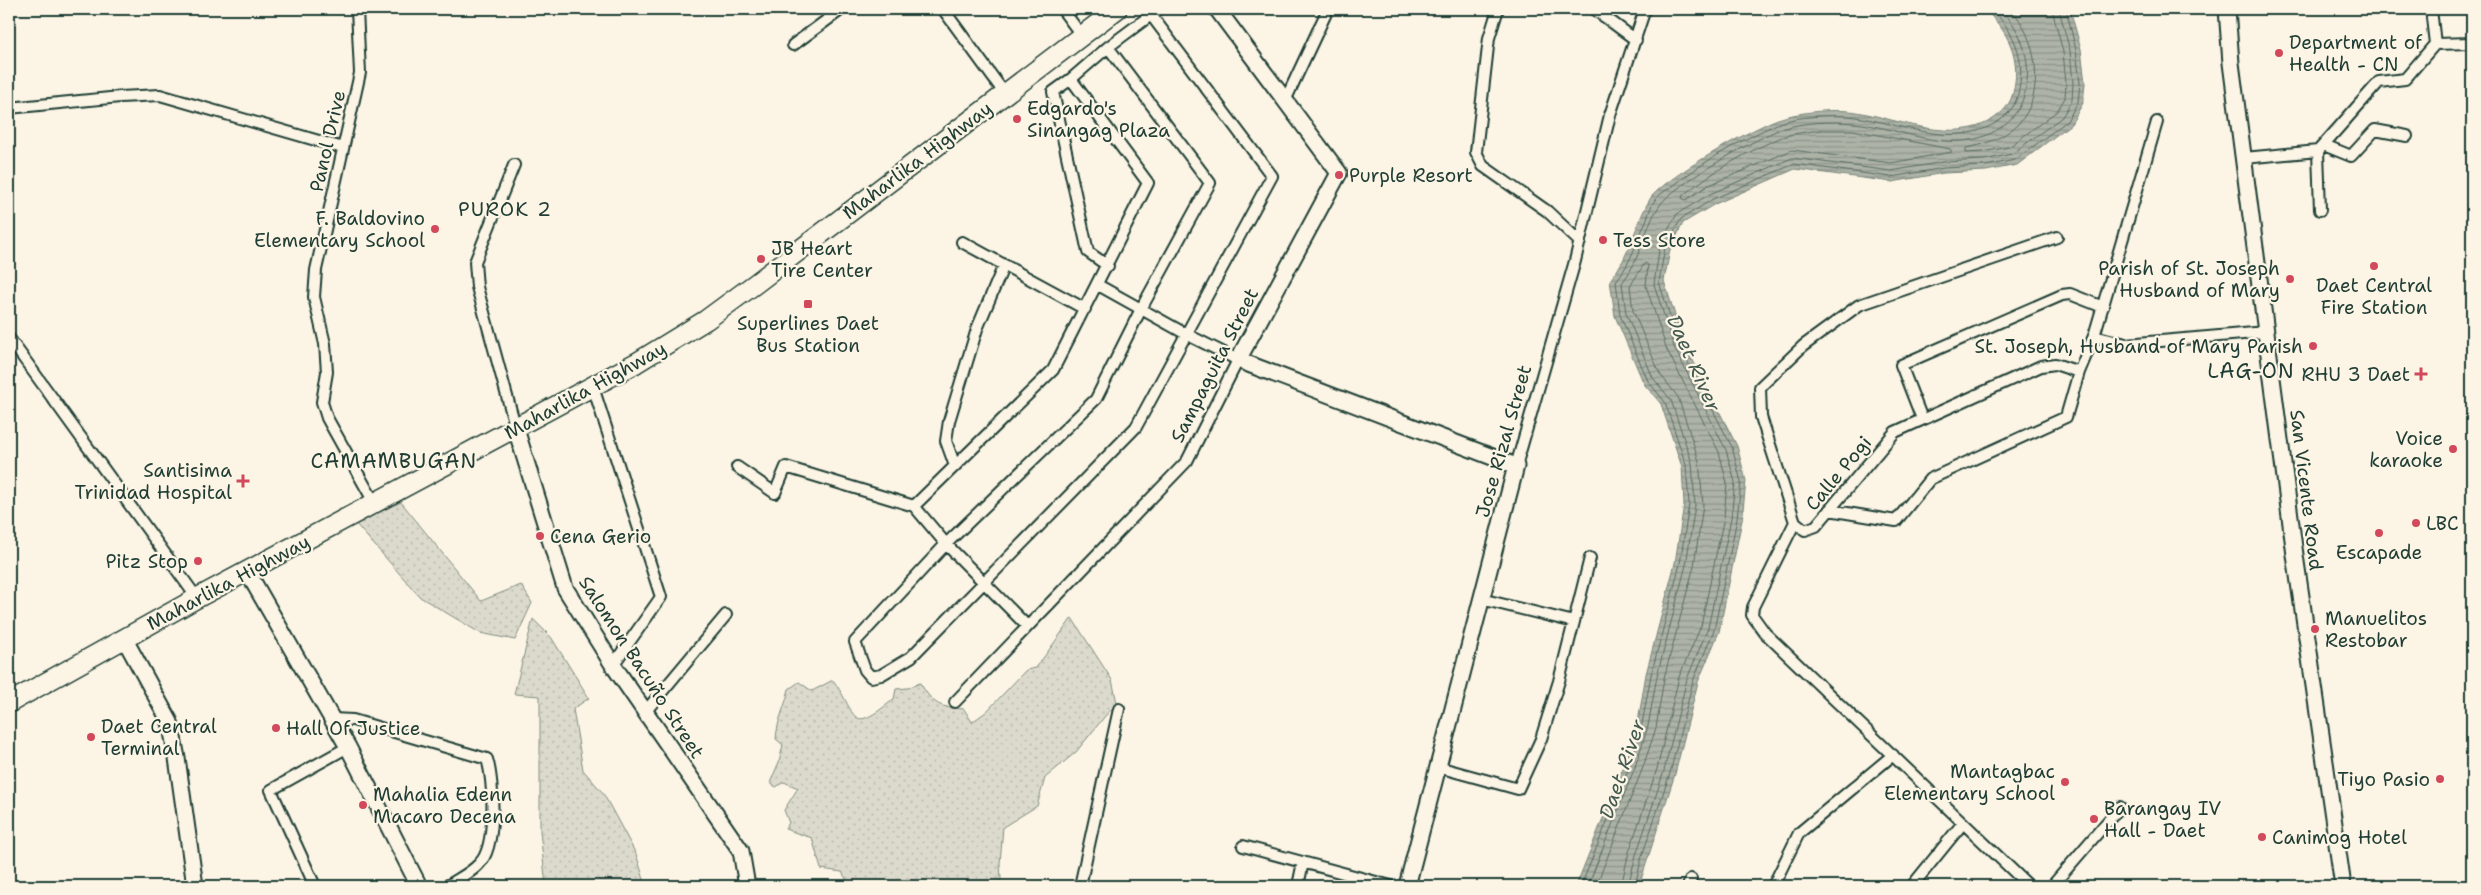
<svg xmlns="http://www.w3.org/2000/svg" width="2481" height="895" font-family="'Shantell Sans',sans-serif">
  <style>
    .grass { fill: url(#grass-dots); stroke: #7e8c80 }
    .water { fill: url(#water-rules); stroke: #758479 }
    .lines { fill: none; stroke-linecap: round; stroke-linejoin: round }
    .shore { stroke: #586c62; stroke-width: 1 }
    .street-casing { stroke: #1f3d34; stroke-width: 14 }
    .secondary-casing { stroke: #1f3d34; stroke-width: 19 }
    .highway-casing { stroke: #1f3d34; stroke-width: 22 }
    .street { stroke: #fcf5e5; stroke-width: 10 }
    .secondary { stroke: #fcf5e5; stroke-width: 15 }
    .highway { stroke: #fcf5e5; stroke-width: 19 }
    .poi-dot { fill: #d1495b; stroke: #fcf5e5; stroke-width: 2 }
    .labels { text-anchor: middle; stroke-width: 4.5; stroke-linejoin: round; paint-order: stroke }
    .poi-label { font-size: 19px; fill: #1f3d34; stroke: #fcf5e5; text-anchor: start }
    .street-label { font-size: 19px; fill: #1f3d34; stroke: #fcf5e5 }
    .neighbourhood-label { font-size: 20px; letter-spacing: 1px; fill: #1f3d34; stroke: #fcf5e5 }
    .water-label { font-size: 20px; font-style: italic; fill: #435a51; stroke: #fcf5e5 }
    .quarter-label { font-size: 21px; letter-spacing: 1px; fill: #1f3d34; stroke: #fcf5e5 }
  </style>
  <defs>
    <pattern id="grass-dots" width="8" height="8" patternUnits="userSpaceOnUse" patternTransform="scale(1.25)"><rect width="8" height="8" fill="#dcdacc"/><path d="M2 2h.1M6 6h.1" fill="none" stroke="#bcbcb0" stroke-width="1.8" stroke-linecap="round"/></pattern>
    <pattern id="water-rules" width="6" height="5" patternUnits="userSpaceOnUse" patternTransform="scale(1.25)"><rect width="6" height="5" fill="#aeb3a7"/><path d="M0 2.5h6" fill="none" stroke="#8d9389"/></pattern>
  </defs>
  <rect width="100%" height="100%" fill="#fcf5e5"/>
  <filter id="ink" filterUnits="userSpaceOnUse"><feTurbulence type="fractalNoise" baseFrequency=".02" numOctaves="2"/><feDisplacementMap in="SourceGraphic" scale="10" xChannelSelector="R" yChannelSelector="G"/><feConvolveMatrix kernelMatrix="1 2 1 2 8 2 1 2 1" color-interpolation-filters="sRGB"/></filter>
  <g filter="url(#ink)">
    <path class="grass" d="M401 502 481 601 521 585 532 603 515 640 480 633 420 597 355 523Z
      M1072 618 1112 680 1119 712 1110 710 1076 752 1045 778 1037 806 1003 827 1000 863 1001 879 996 886H846V879L842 872 821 869 812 838 785 829 789 823 784 810 798 788 784 782 776 787 770 783 779 762 783 745 776 739C777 721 785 707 789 689L799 682 812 691 833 680C859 716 848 736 894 699L896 689 908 688 920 683C934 705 938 707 964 709L972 722 986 712 1026 670 1036 668Z
      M533 619 551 637 589 698 573 709 583 770 603 793 636 854 646 886H546L540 831V696L514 694Z"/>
    <path class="water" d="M1984 9H2070L2081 49 2085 83 2083 103 2071 124 2017 165 1986 171 1944 173 1892 182 1795 169 1715 204 1683 223 1670 250 1664 281 1684 343 1737 446 1746 481 1742 520 1719 632 1698 682 1675 774 1639 886H1576L1625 763 1638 722 1646 674 1675 563 1684 504 1682 467 1661 404 1644 384 1615 316 1610 280C1631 255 1634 226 1650 199 1661 180 1754 127 1778 119 1798 112 1836 108 1857 112 1899 119 1953 145 1993 119 2008 109 2013 99 2015 82 2019 52 2005 28 1984 9Z"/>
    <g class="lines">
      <path class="shore" d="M2011 9C2037 37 2047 95 2018 124 2004 138 1984 145 1966 148V153L1983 152 2009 147 2057 111 2065 98 2066 83 2063 52 2052 9
        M1820 130H1853L1950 149 1952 152 1891 163 1792 150 1707 186 1686 200 1682 198 1683 195C1712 172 1748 151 1782 137 1794 133 1808 132 1820 130Z
        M1581 886 1630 765 1642 724 1651 675 1680 564 1689 504 1686 465 1665 402 1648 381 1620 315 1616 281C1631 263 1636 243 1646 221 1649 214 1651 205 1655 200 1659 194 1667 190 1673 186 1704 161 1741 140 1777 124 1795 116 1836 114 1856 117 1903 124 1955 150 1999 121 2013 111 2018 100 2020 83 2024 54 2012 28 1991 9
        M1588 886 1635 767 1648 726 1657 676 1686 565 1695 505 1692 463 1671 400 1653 378 1626 313 1622 283C1641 260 1643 229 1660 205 1672 186 1758 137 1781 129 1803 122 1831 121 1853 123 1902 127 1954 159 2000 128 2018 115 2024 102 2027 81 2030 55 2019 26 2000 9
        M1596 886 1642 770 1656 728 1664 678 1694 566 1703 505 1699 461 1678 397 1660 374 1633 311 1630 286 1645 263 1648 265 1646 286 1667 350 1719 452 1727 483 1724 517 1701 626 1679 677 1657 769 1629 852 1621 886
        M1628 886 1636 855 1664 771 1687 679 1708 628 1731 518 1735 482 1726 450 1674 347 1654 284 1660 244 1677 214 1710 194 1792 158 1891 171 1943 162 1984 160 2012 154 2062 117 2072 100 2073 83 2070 51 2059 9
        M1635 886 1642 856 1670 773 1693 681 1714 630 1737 519 1741 482 1732 447 1679 345 1659 282 1665 247 1681 219 1713 199 1794 164 1891 177 1944 168 1985 166 2015 160 2067 121 2078 102 2080 83 2076 50 2066 9"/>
      <g class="street-casing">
        <path id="street" d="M357 9 360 73 316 270 314 297 325 344 327 372 322 402 327 418 375 504
          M943 9 1005 94
          M1062 9 1082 36
          M1498 9 1489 38 1476 152 1483 166 1547 211 1580 242
          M1594 9 1636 40
          M2431 9 2435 44
          M1151 15 1272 176 1136 427 911 657 881 675 871 677 865 670 855 642 946 544 1096 399 1141 309 1210 183 1108 47 1159 9
          M793 45 842 9
          M1071 79 1053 92 1088 252 1108 266
          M1285 101 1328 9
          M9 108 120 97 160 95 343 148
          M2324 145 2351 156 2375 130 2407 136
          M2318 151 2320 210
          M2244 158 2318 151 2379 82 2405 79 2435 44 2472 43
          M514 165 475 262 477 287 516 429
          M962 242 1085 309
          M2094 336 2157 122
          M9 338 197 598
          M593 387 661 597 613 665
          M1922 419 1901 365 2062 295 2070 294 2103 307
          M955 466 946 441 949 421 977 329 1004 265
          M1516 466 1575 261 1610 115 1645 9
          M737 467 775 493 786 467 914 506 946 544 1027 626
          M914 506 1053 370 1148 183 1071 79 1108 47
          M1829 510 1896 521 1930 479 2066 417 2079 372
          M1795 522 1761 417 1760 387 1803 346 1859 305 2057 237
          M1481 599 1574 622
          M955 702 1187 461 1238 360 1186 334 1098 285
          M645 712 726 615
          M332 719 353 720 487 759C494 781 497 847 479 864 471 873 458 879 447 886
          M1438 767 1518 789 1541 739 1559 681 1590 558
          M1243 846 1391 886
          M315 886 271 790 348 747
          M1080 886 1119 709
          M1298 886 1303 862
          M1688 886 1691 879
          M1773 886 1799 833 1893 755
          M1912 886 1963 823
          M2029 886 1765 633 1752 615 1753 607 1795 522 1805 530 1816 526 1895 432 2041 366 2055 364 2079 372 2094 336 2126 344 2266 332
          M2052 886 2120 807"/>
      </g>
      <g class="secondary-casing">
        <path id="secondary" d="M1217 9 1339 173 1238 360 1516 466 1407 886
          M2227 9 2231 63 2295 555 2343 886
          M516 429 565 588 613 665 741 851 747 886
          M247 571 348 747 419 886
          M124 638 170 722 177 758 195 886"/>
      </g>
      <g class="highway-casing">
        <path id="highway" d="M9 703 197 598 636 363 706 320 755 284 1117 9"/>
      </g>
      <use href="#street" class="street"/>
      <use href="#secondary" class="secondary"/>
      <use href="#highway" class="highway"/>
    </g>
  </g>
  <g class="poi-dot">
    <circle cx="2279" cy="53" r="5"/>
    <circle cx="1017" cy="119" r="5"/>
    <circle cx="1339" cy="175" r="5"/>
    <circle cx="435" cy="229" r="5"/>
    <circle cx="1603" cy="240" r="5"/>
    <circle cx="761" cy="259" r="5"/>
    <circle cx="2374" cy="266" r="5"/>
    <circle cx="2290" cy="279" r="5"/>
    <rect x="803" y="299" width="10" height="10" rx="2.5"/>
    <circle cx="2313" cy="346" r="5"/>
    <path d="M2418.5 366.5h5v5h5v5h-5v5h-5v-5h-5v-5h5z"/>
    <circle cx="2453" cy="449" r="5"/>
    <path d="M240.5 473.5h5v5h5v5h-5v5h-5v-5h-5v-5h5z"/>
    <circle cx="2416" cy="523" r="5"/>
    <circle cx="2379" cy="533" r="5"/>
    <circle cx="540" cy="536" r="5"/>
    <circle cx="198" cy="561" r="5"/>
    <circle cx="2315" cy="629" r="5"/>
    <circle cx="276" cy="728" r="5"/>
    <circle cx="91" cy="737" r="5"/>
    <circle cx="2440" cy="779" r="5"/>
    <circle cx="2065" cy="782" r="5"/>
    <circle cx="363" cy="805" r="5"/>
    <circle cx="2094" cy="819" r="5"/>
    <circle cx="2262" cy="837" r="5"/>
  </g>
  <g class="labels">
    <g class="poi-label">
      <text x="2289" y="49">Department of<tspan x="2289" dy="22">Health - CN</tspan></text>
      <text x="1027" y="115">Edgardo's<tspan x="1027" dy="22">Sinangag Plaza</tspan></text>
      <text x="1349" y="182">Purple Resort</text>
      <text x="425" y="225" text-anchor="end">F. Baldovino<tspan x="425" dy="22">Elementary School</tspan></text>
      <text x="1613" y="247">Tess Store</text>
      <text x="771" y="255">JB Heart<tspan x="771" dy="22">Tire Center</tspan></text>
      <text x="2280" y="275" text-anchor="end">Parish of St. Joseph<tspan x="2280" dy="22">Husband of Mary</tspan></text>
      <text x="2374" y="292" text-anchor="middle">Daet Central<tspan x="2374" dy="22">Fire Station</tspan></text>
      <text x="808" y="330" text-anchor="middle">Superlines Daet<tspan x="808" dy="22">Bus Station</tspan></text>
      <text x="2303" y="353" text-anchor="end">St. Joseph, Husband of Mary Parish</text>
      <text x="2410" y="381" text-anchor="end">RHU 3 Daet</text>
      <text x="2443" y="445" text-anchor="end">Voice<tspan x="2443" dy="22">karaoke</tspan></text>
      <text x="232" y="477" text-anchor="end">Santisima<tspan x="232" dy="22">Trinidad Hospital</tspan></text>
      <text x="2426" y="530">LBC</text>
      <text x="550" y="543">Cena Gerio</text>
      <text x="2379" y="559" text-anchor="middle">Escapade</text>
      <text x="188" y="568" text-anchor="end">Pitz Stop</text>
      <text x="2325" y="625">Manuelitos<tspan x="2325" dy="22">Restobar</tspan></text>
      <text x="101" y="733">Daet Central<tspan x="101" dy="22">Terminal</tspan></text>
      <text x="286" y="735">Hall Of Justice</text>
      <text x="2055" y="778" text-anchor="end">Mantagbac<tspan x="2055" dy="22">Elementary School</tspan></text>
      <text x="2430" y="786" text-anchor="end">Tiyo Pasio</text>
      <text x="373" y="801">Mahalia Edenn<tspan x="373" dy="22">Macaro Decena</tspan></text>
      <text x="2104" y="815">Barangay IV<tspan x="2104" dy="22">Hall - Daet</tspan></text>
      <text x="2272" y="844">Canimog Hotel</text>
    </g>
    <g class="street-label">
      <text transform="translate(327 141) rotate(-77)" y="7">Panol Drive</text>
      <text transform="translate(917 160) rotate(-37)" y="7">Maharlika Highway</text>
      <text transform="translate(1214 365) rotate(-63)" y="7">Sampaguita Street</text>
      <text transform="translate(585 390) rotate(-29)" y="7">Maharlika Highway</text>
      <text transform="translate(1503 441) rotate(-74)" y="7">Jose Rizal Street</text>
      <text transform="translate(1838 473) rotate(-50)" y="7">Calle Pogi</text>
      <text transform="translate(2307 490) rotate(83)" y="7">San Vicente Road</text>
      <text transform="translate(228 582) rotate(-28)" y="7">Maharlika Highway</text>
      <text transform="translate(642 667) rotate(57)" y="7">Salomon Bacuño Street</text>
    </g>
    <g class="neighbourhood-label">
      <text x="505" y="216">PUROK 2</text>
    </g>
    <g class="water-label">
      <text transform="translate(1694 363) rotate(66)" y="7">Daet River</text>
      <text transform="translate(1622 769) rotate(-71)" y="7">Daet River</text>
    </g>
    <g class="quarter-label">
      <text x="2251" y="378">LAG-ON</text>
      <text x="394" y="468">CAMAMBUGAN</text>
    </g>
  </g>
  <rect width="2481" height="895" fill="none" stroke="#fcf5e5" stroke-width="30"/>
  <rect x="15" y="15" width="2451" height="865" fill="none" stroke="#1f3d34" stroke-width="2" filter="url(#ink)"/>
</svg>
